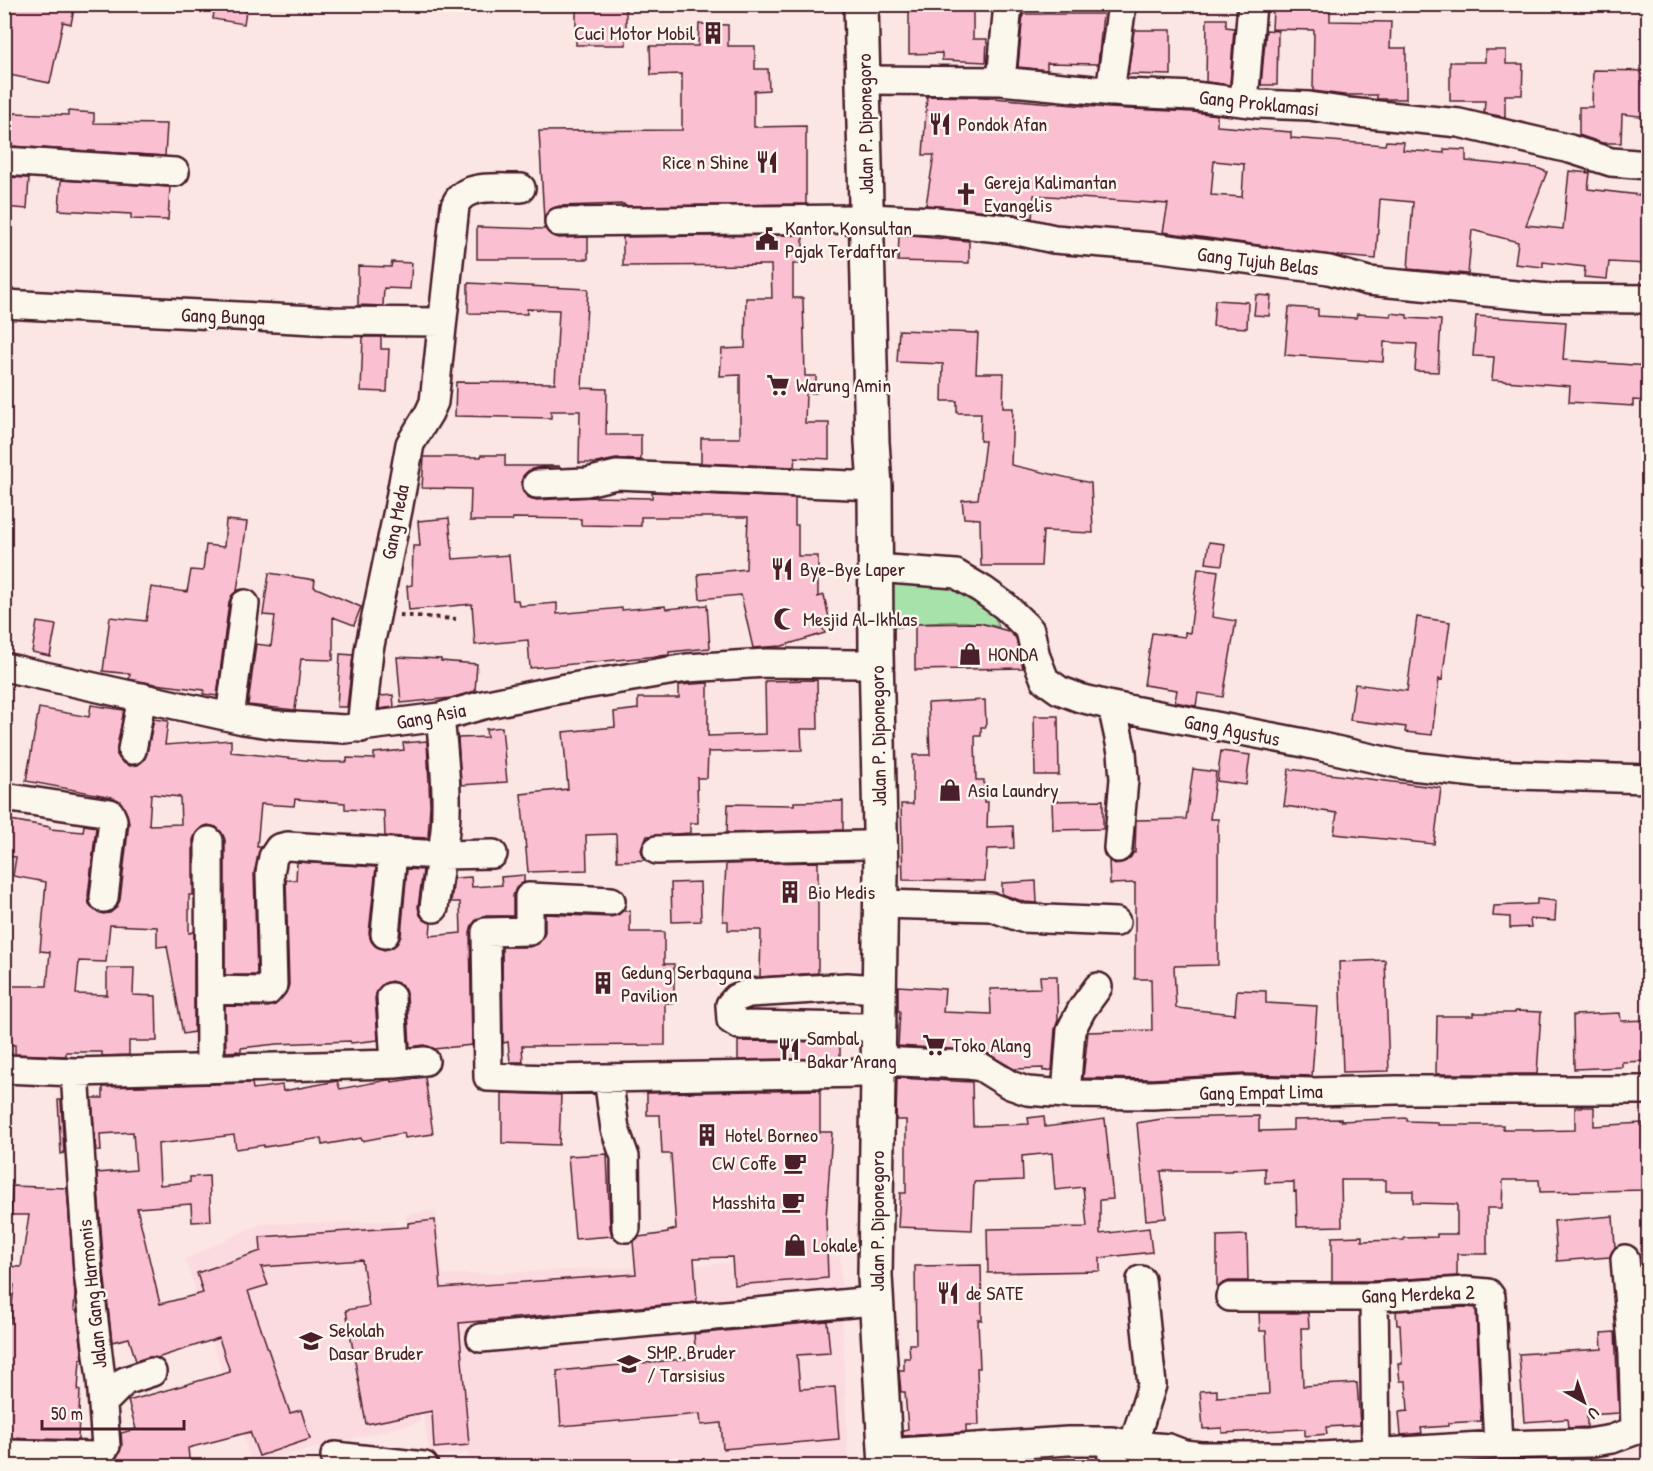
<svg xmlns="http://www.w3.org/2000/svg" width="1653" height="1471" font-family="'Patrick Hand',sans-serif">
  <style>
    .built { fill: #fbdbdf }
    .green { fill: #a6e2a9; stroke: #78806a; stroke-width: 1.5 }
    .building { fill: #fac0d2; stroke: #4a1f2b; stroke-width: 1.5; fill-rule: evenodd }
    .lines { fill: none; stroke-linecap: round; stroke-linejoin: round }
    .minor-casing { stroke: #4a1f2b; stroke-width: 32 }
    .major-casing { stroke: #4a1f2b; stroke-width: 38 }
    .path { stroke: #4a1f2b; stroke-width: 4; stroke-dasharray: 4.5 4.5; stroke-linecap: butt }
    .minor { stroke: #fbf7ec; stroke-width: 27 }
    .major { stroke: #fbf7ec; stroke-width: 33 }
    .labels { text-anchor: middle; stroke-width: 5; stroke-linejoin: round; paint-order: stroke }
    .poi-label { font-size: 20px; fill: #4a1f2b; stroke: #fbf7ec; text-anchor: start }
    .street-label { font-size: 20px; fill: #4a1f2b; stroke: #fbf7ec }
  </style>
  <rect width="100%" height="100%" fill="#fbe6e4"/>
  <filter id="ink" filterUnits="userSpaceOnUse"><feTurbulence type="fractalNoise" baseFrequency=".0167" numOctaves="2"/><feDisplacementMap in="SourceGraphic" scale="12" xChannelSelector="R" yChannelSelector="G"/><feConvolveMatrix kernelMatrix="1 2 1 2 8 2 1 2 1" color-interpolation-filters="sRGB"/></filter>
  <g filter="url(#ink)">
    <path class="built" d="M1035 164 1200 190 1191 242 1030 228Z
      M436 1210 443 1275 701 1265 840 1256 848 1463 830 1462 744 1466H470L468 1452 430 1457 408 1324 421 1422 252 1463 185 1259 260 1224 394 1221 400 1270 411 1258 406 1214Z"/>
    <path class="green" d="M891 577H929L989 602 999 627C965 618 926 622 892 628Z"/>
    <path class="building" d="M4 4H75L71 24 63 22 50 83 4 74Z
      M215 4H247L244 24 213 19Z
      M576 4H626V45H576Z
      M909 4H973V39H987L986 62 942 60V53L909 54Z
      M1277 4H1330V21L1391 22 1390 48H1406V99H1377V95H1344L1313 91 1314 30 1272 29 1273 10H1277Z
      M1023 14H1103L1098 64 1047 63V70L1018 67Z
      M1207 19H1226V27L1234 28 1230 85 1206 82Z
      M699 24 728 25V46H755V69H768L769 90 754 91V127L806 126V204L624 206V204L559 206 551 209 544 219 539 131 682 130V74L651 75 650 46H698Z
      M1134 30H1171V75L1128 74Z
      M1266 30 1278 31 1277 85H1261Z
      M1485 50H1506V64H1523L1522 95H1505V117L1484 113 1485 101H1450V62H1485Z
      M1593 70 1648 71V117L1622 114 1621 143H1602L1579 135V107H1592Z
      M927 96 982 97 1108 108 1193 112 1217 115V126L1291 132V138L1385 145 1386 141 1404 142 1403 150 1444 153V149L1466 150V161L1537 168 1547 172 1526 225 1563 229 1569 171 1590 173 1588 189 1648 196V264L1609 262 1607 279 1584 277 1585 267 1543 262V267L1515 264 1518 242 1472 230 1468 274 1408 269 1413 202 1380 199 1376 259 1339 256 1163 232 1168 204 1034 195 1032 218 1010 213 926 205 934 155H923ZM1214 161 1244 164 1242 197 1211 195Z
      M68 111 94 113V123L167 124 165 156 11 146 14 113 68 115Z
      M4 177 29 178 27 209 4 207Z
      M61 180 170 187 168 220 131 219V214L59 210Z
      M477 227 545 229 544 227 551 235 559 238 588 237V259H477Z
      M803 235V264H793V298H803L805 376H816V393H806L805 423H829V459L795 457 794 467 701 463V438H740V375L720 376 722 349 745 348 746 298H772L771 265 623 266V237Z
      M899 235 969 241V263L898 261Z
      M392 262 412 263 410 289 384 288 383 306 358 305V266L391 267Z
      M468 283 588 289 582 388 607 389 606 435H641V460L616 459 597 463H579L580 411H551V418L455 416 456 382 555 383 559 310 527 309V314L468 313Z
      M1256 295 1271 296 1269 316 1254 315Z
      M1215 300 1248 302 1247 328 1213 326Z
      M1289 307 1318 309V316L1356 318 1357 314 1391 316V313L1407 315V318L1441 320 1438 372 1415 371 1417 344 1384 342 1383 362 1285 355Z
      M1476 316 1566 322 1563 360 1648 366V401L1633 400V406L1569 402 1570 386 1492 380 1494 357 1473 356Z
      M899 330 978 333 976 373H1004L1003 408H1013L1011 465 1091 483 1093 533 1043 531 1041 566H981L980 519 964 518 962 500 978 499 985 441H980L981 413H957V401H942L943 364 897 362Z
      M363 337H381V349H389L387 392 361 391Z
      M481 455H505V466H560L536 468 528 471 523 476 521 484 523 492 529 498 537 500 591 497 652 498V492L795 498V525H798V556H818V597L824 595 829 618 819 620 825 633 782 646 753 648 741 595 700 599 698 574 746 569 748 517H641V526L581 525V519L513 518 512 521H470L471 489 422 488 424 457H481Z
      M449 518 453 559 509 555 513 600H518L519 606 557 603V614L622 608V610L665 606 666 609 707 605 710 648 669 652V655L530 668 528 640 475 645 472 604 409 610 407 586 412 585 413 546H420L418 521Z
      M226 520 247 522 237 591 232 595 229 602 217 696 203 694 204 690 155 684 129 679 130 674 103 671 110 617 146 621 151 587 187 592 191 570 203 571 206 545 224 547Z
      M1209 542 1225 544 1222 565 1206 563Z
      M1198 568 1218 571 1212 617 1236 621 1223 697 1198 693 1196 706 1175 702 1177 690 1144 685 1152 633 1185 637V632L1190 633Z
      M269 573 315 580 314 587 361 607 354 625 333 617V660L301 659 295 710 248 705 256 644 271 646 275 616 263 615Z
      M1417 617 1450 622 1442 680 1439 679 1432 735 1405 732 1406 727 1350 720 1355 684 1407 691Z
      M37 622 56 625 50 656 32 652Z
      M980 623 1008 631 1016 638 1023 668 915 670V624Z
      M340 654 353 655 347 707H337Z
      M397 657 441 659V661L477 664 475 691 451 698 401 703Z
      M817 680 818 729H801L802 750 708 752 707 778H697L698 823H690V833L647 836 641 850 645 860 617 861 616 834 586 835 587 870 528 872 521 794 568 789 563 732 615 727 614 712 638 709V698H679V685L708 683V736L766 734 765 681Z
      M393 695 394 707 379 709 380 696Z
      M985 700 986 727H981V736H975L976 780H984V802H988L987 827 1013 826 1014 848 987 849 985 881 903 880 901 804H913V755H930L928 703Z
      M91 705 124 710 117 747V755L122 762 130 766 138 765 144 760 147 753 154 719 168 721 165 745 231 740V752L323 762H347V758L374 759V753L404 750 403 743 427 741 430 805 428 838 385 836 384 811 345 809V803L295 799 294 806 261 804 257 847H261L254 873 257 975H225V840L222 833 216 827 208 825 202 827 196 833 193 840V895H189V933L194 932V1032L183 1034 167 946 157 947V927L110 925 106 962 79 961 76 994 107 995V968H134L133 995 156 996 157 1041H129V1055L102 1056V1052H66V1056L15 1054V1045L4 1044V986H47L50 952 40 951 46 882 13 876 16 857 4 856V819L50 827V829L83 832 84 825 96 827 88 896 89 904 94 910 103 914 110 913 116 908 120 900 129 822 127 814 120 801 112 797 26 781 39 708 89 717ZM151 794 180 797 181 824 149 825Z
      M1034 716H1058L1059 775H1035Z
      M502 727 507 782 461 785 458 738 487 737 486 729Z
      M1221 751 1250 755 1246 785 1217 781Z
      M1193 769 1216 772 1210 819H1218V965L1174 966 1176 1008 1235 1014 1237 990 1266 991V1003L1317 1006 1312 1076 1244 1074 1152 1079 1083 1078 1088 1032 1152 1030 1151 979H1135V883L1110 884 1109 861 1116 864 1124 862 1131 857 1133 853H1135L1136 820 1186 819Z
      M1289 769 1441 788 1434 844 1334 834 1337 813 1284 806Z
      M1103 800V829L1053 830 1052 801Z
      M843 801V830L727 833 728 804 794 805V802Z
      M297 862 376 867 369 933 371 941 375 946 384 950 392 948 397 944 401 936 407 869 423 870 418 907 420 915 424 920 431 923 430 936 461 933 460 902H451L454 878 471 877 472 887 502 885 501 877 524 875V882L516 888 513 896V916H485L477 919 472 925 470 932 472 1045 434 1049 424 1045 410 1047 407 995 404 988 398 983 391 981 383 984 377 991 375 998 378 1040 351 1043 350 1041 277 1044 241 1048V1051L226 1052 225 1006 268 1007 275 1005 285 994 289 985 286 880H296Z
      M818 862V973L760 977 761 930H728V921H723L726 864Z
      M1036 881 1037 903 1025 902 1002 894V883Z
      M700 882 701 921 672 922 671 883Z
      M1537 899 1556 901 1555 921 1530 919 1531 927 1510 928V917L1493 916 1494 906 1537 904Z
      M623 911H630V932H664V964H674V1003H665V1045L522 1046 523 1062H510L508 1042 503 1043 502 947H529L538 944 543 938 545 932V914L610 917 618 915Z
      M1385 960 1389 1071 1343 1072 1339 962Z
      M1040 976H1057L1058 1020 1055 1029 1052 1070 1043 1071V1068L1014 1069 983 1051 898 1046 900 1011H898V986L945 989 943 1012 991 1014 990 989 1041 988Z
      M1515 1011 1541 1012 1537 1074H1436L1437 1016H1473V1013H1515Z
      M1620 1013 1621 1021 1648 1020V1061L1622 1062V1067L1574 1069 1573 1015Z
      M738 1041 840 1042V1058L738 1060Z
      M425 1077 433 1134 405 1138 404 1133 362 1141 361 1138 322 1145 321 1138 264 1147V1145L236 1149 234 1135 158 1144 160 1185 190 1182V1177L209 1176 211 1221 192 1222 191 1204 137 1208 160 1304 203 1293 197 1273 261 1251 260 1237 408 1227V1223L435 1220 441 1288 636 1274 633 1242 639 1237 668 1233V1231L676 1229 671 1154H662L660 1115H647V1093L820 1090V1132H832L826 1218 828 1278 734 1285 732 1257 694 1258 697 1302 459 1323 469 1445 434 1448 432 1411 366 1424 346 1310 369 1306 362 1260 261 1267 268 1285 248 1291 290 1413 301 1410 310 1439 259 1456 250 1432 188 1448 190 1467H118L116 1459 122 1446 121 1433 136 1429 128 1401 230 1372 219 1338 157 1358 148 1357 136 1361 129 1338 112 1342 104 1271 97 1173 136 1170 133 1132 100 1134 101 1151H96L92 1098H103V1087L252 1083 253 1089 282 1085 283 1091 337 1081 340 1089 387 1080H392V1082Z
      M897 1078 972 1082 973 1126 1029 1124 1028 1118 1044 1116 1045 1127 1105 1119 1113 1199 1100 1200V1234L1149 1228 1152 1252 1100 1258V1271L988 1273 987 1229 1087 1227 1083 1187 1055 1190 1052 1153 1022 1156 1023 1180 974 1182 972 1230 898 1227 900 1193H906V1120H896Z
      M502 1093 561 1095 559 1145 502 1143Z
      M58 1100H61L64 1153 61 1154Z
      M1575 1107H1594V1126L1642 1123 1643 1126H1648V1190L1540 1192 1539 1180H1503L1502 1208H1487V1254H1457V1276L1373 1281H1332V1237L1362 1236V1241L1404 1240V1238L1437 1237V1234H1457V1204L1413 1203V1191H1386V1180H1341L1342 1226 1297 1227 1296 1191 1294 1192V1182L1265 1183V1168L1232 1170V1171H1161L1166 1218 1146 1220 1137 1123 1168 1118 1259 1116V1131L1293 1130V1120L1341 1119V1121L1407 1118V1121L1438 1122V1125H1503V1129H1533V1131L1575 1130Z
      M607 1154 610 1228 612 1236 575 1239 568 1156Z
      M12 1186 67 1188 75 1295 74 1310 77 1311 83 1359 80 1360 78 1390H80L78 1440 4 1438V1323H10L14 1285H5L6 1266 21 1267 29 1215H11Z
      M1613 1216 1615 1247 1610 1257 1557 1261 1554 1221Z
      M1247 1235 1248 1281H1229L1223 1283 1217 1288V1236Z
      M981 1265 982 1320H978L980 1368H977L979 1425H966V1432L903 1436V1430L908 1429 905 1392H901L899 1370H904V1358H910L909 1344H916L915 1266Z
      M1465 1307 1476 1308 1481 1421 1448 1423V1426L1421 1428 1422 1433 1401 1435 1399 1412 1408 1411 1406 1381H1400L1398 1364H1402L1400 1325H1397L1396 1311Z
      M1259 1313H1308L1309 1328H1301L1303 1386 1357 1383 1360 1425 1326 1427 1327 1434 1305 1436V1429L1222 1433V1428L1203 1429 1200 1391 1217 1390V1397L1269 1394 1266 1331H1260Z
      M827 1321 830 1353 797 1355 800 1389 835 1387 839 1439 723 1449 721 1423 701 1425 700 1414 561 1426 557 1371 696 1358 694 1334Z
      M1615 1332 1619 1413 1587 1415V1427L1568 1428 1567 1419 1524 1422 1519 1354 1602 1349 1601 1333Z"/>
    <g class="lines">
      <g class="minor-casing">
        <path id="minor" d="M864 80 1001 81 1125 93 1194 96 1259 104 1309 106 1348 112 1459 123 1570 149 1611 162 1648 165
          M1001 81 1008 4
          M1110 92 1122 4
          M1244 102 1252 4
          M4 161 175 172
          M867 218 935 221 1008 229 1054 239 1153 247 1329 270 1368 281 1549 298 1648 299
          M559 222 855 219
          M4 304 333 321 442 322
          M537 484 587 482 616 475 875 486
          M875 568 956 574 983 590 1005 606 1030 630 1036 657 1045 680 1059 690 1080 698 1112 706 1304 743 1403 765 1483 774 1648 779
          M4 667 243 720 277 725 345 729 440 717 483 705 566 688 687 668 766 663 860 664
          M1112 706 1122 752 1124 779 1118 848
          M230 717 245 604
          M361 728 369 650 398 510 410 444 429 413 434 402 455 206C463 182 500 189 521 188
          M132 750 142 697
          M4 797 110 813 113 820 104 898
          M209 841 210 1069
          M657 850 863 845
          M611 901 529 897V931L486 932 488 1077 553 1079 864 1073
          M881 904 991 907 1022 918 1116 922
          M434 908 441 855 493 854
          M385 934 393 853
          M863 988 847 987 749 993 736 998 730 1005 731 1020 739 1025 863 1027
          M210 990 268 991 273 985 270 873 273 857 279 848 287 846 441 855C451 816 444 757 440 717
          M391 997 395 1064
          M879 1061 967 1065 981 1067 1010 1085 1027 1091 1066 1094 1152 1095 1244 1090 1311 1092 1397 1090H1648
          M4 1069 75 1072 395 1064 425 1061
          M608 1078 615 1129 625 1157 626 1228
          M1066 1094 1071 1030 1082 1009 1098 987
          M1625 1259 1633 1355 1635 1430
          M1230 1297H1374L1465 1291 1488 1293 1491 1297 1498 1445
          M1374 1297 1376 1452
          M481 1338 862 1302
          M103 1403 125 1381 152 1372
          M1112 1441V1466
          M1133 1445 1152 1385 1141 1280
          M885 1453 1068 1441H1112L1133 1445 1168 1448 1184 1454 1200 1456H1323L1498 1445 1588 1443 1612 1439 1648 1426
          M4 1454 95 1456 101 1453 106 1446 101 1379 88 1272 75 1072
          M335 1456 424 1466"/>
      </g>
      <g class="major-casing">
        <path id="major" d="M861 4 872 442 875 486 876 653 881 872 875 1276 886 1466"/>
      </g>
      <path class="path" d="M399 615 456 619"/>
      <use href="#minor" class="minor"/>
      <use href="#major" class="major"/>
    </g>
  </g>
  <defs>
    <g id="building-bare" transform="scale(1.8)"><path d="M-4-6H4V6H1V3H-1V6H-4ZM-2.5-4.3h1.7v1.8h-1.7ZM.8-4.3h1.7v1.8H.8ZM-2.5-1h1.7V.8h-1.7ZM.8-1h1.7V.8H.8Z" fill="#4a1f2b" stroke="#fbf7ec" stroke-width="2.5" paint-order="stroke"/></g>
    <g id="restaurant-bare" transform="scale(1.8)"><path d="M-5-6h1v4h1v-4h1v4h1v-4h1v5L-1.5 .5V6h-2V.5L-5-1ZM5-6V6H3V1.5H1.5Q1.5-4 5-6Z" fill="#4a1f2b" stroke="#fbf7ec" stroke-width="2.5" paint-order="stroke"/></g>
    <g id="church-bare" transform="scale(1.8)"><path d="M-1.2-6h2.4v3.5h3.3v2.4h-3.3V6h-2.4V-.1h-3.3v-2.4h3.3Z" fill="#4a1f2b" stroke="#fbf7ec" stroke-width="2.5" paint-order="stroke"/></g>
    <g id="civic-bare" transform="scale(1.8)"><path d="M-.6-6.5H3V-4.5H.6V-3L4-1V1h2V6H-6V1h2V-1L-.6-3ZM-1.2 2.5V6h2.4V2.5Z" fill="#4a1f2b" stroke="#fbf7ec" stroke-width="2.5" paint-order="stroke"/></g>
    <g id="supermarket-bare" transform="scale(1.8)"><path d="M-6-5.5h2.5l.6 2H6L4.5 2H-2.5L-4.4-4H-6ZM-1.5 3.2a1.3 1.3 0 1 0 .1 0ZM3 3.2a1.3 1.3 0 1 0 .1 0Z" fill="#4a1f2b" stroke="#fbf7ec" stroke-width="2.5" paint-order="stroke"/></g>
    <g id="mosque-bare" transform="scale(1.8)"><path d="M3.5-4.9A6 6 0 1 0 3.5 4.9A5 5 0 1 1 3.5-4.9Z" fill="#4a1f2b" stroke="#fbf7ec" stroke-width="2.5" paint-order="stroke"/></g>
    <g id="shop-bare" transform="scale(1.8)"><path d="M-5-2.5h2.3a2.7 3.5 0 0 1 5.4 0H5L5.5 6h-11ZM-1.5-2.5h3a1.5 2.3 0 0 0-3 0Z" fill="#4a1f2b" stroke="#fbf7ec" stroke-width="2.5" paint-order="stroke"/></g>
    <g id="cafe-bare" transform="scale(1.8)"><path d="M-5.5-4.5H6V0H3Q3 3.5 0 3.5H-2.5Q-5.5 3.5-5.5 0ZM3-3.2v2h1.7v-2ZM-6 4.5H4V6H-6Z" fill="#4a1f2b" stroke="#fbf7ec" stroke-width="2.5" paint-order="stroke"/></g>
    <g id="school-bare" transform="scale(1.8)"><path d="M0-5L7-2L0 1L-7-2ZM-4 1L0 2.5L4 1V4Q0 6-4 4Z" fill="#4a1f2b" stroke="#fbf7ec" stroke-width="2.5" paint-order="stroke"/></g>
  </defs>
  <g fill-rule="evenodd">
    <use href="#building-bare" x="713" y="33"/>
    <use href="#restaurant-bare" x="940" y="124"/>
    <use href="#restaurant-bare" x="767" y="162"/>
    <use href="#church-bare" x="966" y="194"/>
    <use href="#civic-bare" x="767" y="239"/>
    <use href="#supermarket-bare" x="778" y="385"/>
    <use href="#restaurant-bare" x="782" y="569"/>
    <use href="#mosque-bare" x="785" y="619"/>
    <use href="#shop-bare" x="970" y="654"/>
    <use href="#shop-bare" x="950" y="790"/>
    <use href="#building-bare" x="790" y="892"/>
    <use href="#building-bare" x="603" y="983"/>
    <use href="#supermarket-bare" x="934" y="1045"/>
    <use href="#restaurant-bare" x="789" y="1049"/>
    <use href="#building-bare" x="707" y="1135"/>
    <use href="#cafe-bare" x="795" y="1163"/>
    <use href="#cafe-bare" x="793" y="1202"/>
    <use href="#shop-bare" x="795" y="1245"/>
    <use href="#restaurant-bare" x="948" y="1293"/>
    <use href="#school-bare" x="311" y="1341"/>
    <use href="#school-bare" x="629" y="1364"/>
  </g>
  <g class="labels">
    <g class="poi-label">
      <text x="695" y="40" text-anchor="end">Cuci Motor Mobil</text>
      <text x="958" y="131">Pondok Afan</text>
      <text x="749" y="169" text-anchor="end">Rice n Shine</text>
      <text x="984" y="189">Gereja Kalimantan<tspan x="984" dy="23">Evangelis</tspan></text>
      <text x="785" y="235">Kantor Konsultan<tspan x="785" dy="23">Pajak Terdaftar</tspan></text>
      <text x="796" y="392">Warung Amin</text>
      <text x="800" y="576">Bye-Bye Laper</text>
      <text x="803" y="626">Mesjid Al-Ikhlas</text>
      <text x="988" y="661">HONDA</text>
      <text x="968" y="797">Asia Laundry</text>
      <text x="808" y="899">Bio Medis</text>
      <text x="621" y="979">Gedung Serbaguna<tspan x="621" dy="23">Pavilion</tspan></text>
      <text x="807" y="1045">Sambal<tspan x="807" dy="23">Bakar Arang</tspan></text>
      <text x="952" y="1052">Toko Alang</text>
      <text x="725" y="1142">Hotel Borneo</text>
      <text x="777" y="1170" text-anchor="end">CW Coffe</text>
      <text x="775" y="1209" text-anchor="end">Masshita</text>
      <text x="813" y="1252">Lokale</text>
      <text x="966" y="1300">de SATE</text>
      <text x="329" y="1337">Sekolah<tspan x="329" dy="23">Dasar Bruder</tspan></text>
      <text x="647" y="1359">SMP. Bruder<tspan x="647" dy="23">/ Tarsisius</tspan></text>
    </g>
    <g class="street-label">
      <text transform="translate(1259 103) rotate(6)" y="7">Gang Proklamasi</text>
      <text transform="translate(865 124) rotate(-91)" y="7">Jalan P. Diponegoro</text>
      <text transform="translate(1258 261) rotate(7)" y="7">Gang Tujuh Belas</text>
      <text transform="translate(223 316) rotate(2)" y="7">Gang Bunga</text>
      <text transform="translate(395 522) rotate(-79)" y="7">Gang Meda</text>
      <text transform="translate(431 716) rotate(-11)" y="7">Gang Asia</text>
      <text transform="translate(1232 730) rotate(11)" y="7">Gang Agustus</text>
      <text transform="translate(878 736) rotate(-91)" y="7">Jalan P. Diponegoro</text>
      <text transform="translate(1261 1092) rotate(-1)" y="7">Gang Empat Lima</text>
      <text transform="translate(877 1221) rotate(-90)" y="7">Jalan P. Diponegoro</text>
      <text transform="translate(92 1294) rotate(-96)" y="7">Jalan Gang Harmonis</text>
      <text transform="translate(1418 1294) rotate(-2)" y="7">Gang Merdeka 2</text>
    </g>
  </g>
  <rect width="1653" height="1471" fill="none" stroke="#fbf7ec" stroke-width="24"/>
  <rect x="12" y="12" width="1629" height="1447" fill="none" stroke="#4a1f2b" stroke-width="2" filter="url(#ink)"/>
  <g transform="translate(1584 1402) rotate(140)" stroke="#fbf7ec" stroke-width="4.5" paint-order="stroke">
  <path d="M0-4.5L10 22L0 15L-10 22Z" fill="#4a1f2b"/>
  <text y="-9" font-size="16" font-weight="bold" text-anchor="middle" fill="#4a1f2b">U</text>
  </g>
  <path d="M42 1420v9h142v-9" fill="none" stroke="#4a1f2b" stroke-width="3"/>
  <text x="51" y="1420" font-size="18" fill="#4a1f2b" stroke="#fbf7ec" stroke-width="4.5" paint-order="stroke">50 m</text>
</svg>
